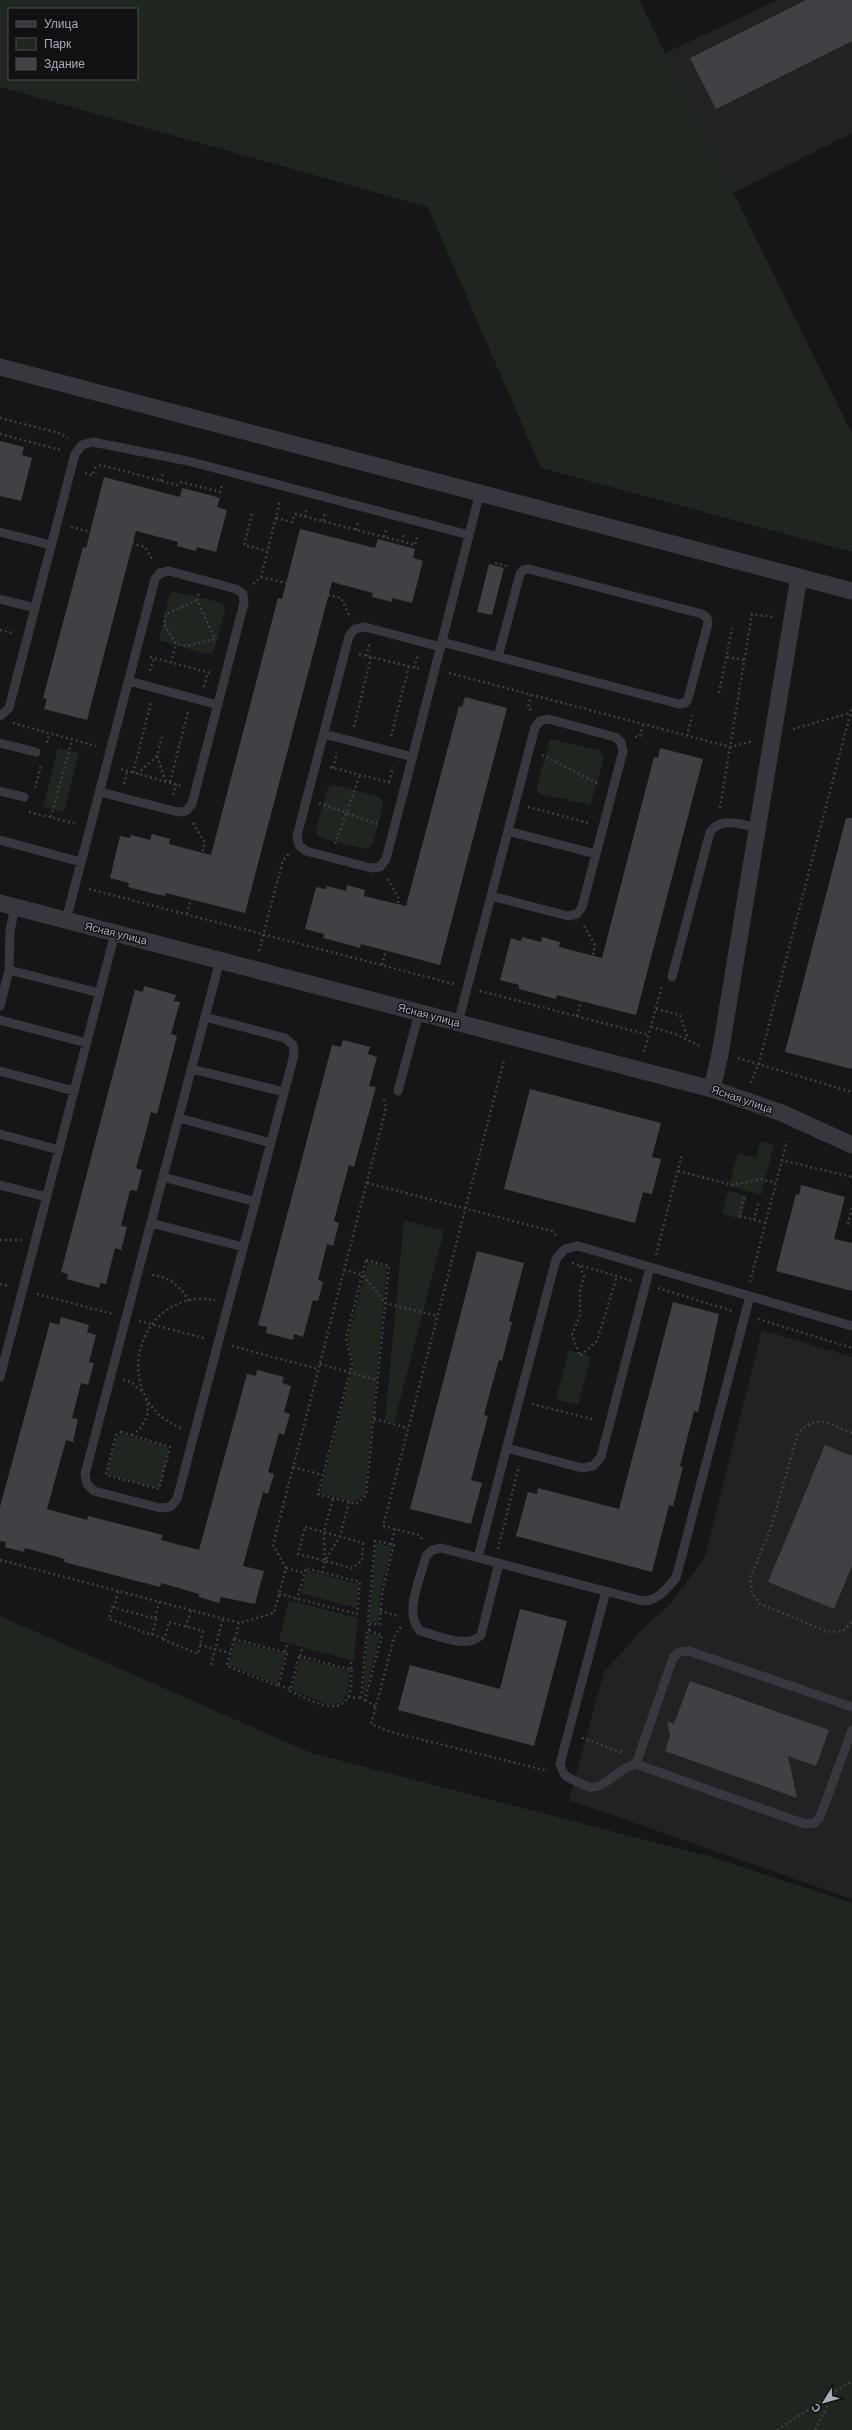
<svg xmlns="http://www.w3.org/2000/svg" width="852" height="2430" font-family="Barlow,sans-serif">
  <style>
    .built { fill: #222225 }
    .green { fill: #1e261f; fill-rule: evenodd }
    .building { fill: #404145 }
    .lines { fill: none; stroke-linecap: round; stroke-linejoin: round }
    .path { stroke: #3d3f44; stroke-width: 2.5; stroke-dasharray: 2 3; stroke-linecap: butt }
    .lane { stroke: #37383d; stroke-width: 9 }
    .street { stroke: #37383d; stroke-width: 17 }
    .labels { text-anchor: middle; stroke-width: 3; stroke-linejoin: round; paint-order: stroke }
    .street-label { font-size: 11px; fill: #a8adb8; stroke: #111113 }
  </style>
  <rect width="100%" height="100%" fill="#161618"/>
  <path class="built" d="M778 0H852V133L729 195 663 54Z
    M762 1330 852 1357V1899L569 1800 604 1672 643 1629 673 1601 705 1557Z"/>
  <path class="green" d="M0 0H639L852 434V552L541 468 428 207 0 87ZM9 9H137V79H9Z
    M172 591 219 602 224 605 225 611 215 648 212 653 206 654 159 640 169 596Z
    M550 739 599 750 604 758 590 805 541 794 537 791V786Z
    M58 748 79 753 64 812 43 807Z
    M335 785 377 796 382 799 383 805 373 844 369 848 364 849 322 838 317 834 316 829 327 790 330 786Z
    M761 1141 774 1145 761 1195 729 1186 738 1153 756 1158Z
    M728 1191 747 1196 741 1219 722 1214Z
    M404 1220 444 1231 394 1423 385 1420Z
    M368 1262 387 1267 365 1494 355 1502 320 1493 353 1365 348 1338Z
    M569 1350 591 1356 578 1405 556 1399Z
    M121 1434 167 1447 169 1451 160 1486 156 1488 110 1475 107 1471 117 1437Z
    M376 1543 392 1547 381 1587 378 1623 369 1621Z
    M307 1570 358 1584 356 1608 301 1593Z
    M289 1600 358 1618 354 1661 279 1641Z
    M0 1616 311 1753 711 1857 852 1903V2430H0Z
    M368 1633 380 1636 364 1696H363Z
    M235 1641 285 1654 277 1684 229 1665Z
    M300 1658 350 1671 348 1692 341 1703 329 1705 292 1690Z"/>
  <path class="building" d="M806 0H852V41L716 109 690 58Z
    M0 441 24 447 22 455 32 458 21 501 0 496Z
    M104 477 180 497 182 488 206 494 220 498 217 507 227 510 216 552 197 547 196 551 177 546 178 542 136 531 87 720 44 709 47 699 43 698 83 547 86 548Z
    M300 529 375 548 378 539 415 549 413 558 423 561 412 603 392 598V602L372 597 373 593 332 582 245 913 166 893 165 896 151 893 128 887 129 883 110 878 120 836 130 838 131 835 150 840 152 834 170 839 169 844 211 855 278 598 282 599Z
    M489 564 504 568 492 615 477 612Z
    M465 697 507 708 440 965 361 944 360 948 346 944 323 938 324 934 305 929 316 887 326 889 327 886 346 891 347 885 365 890 364 896 406 906 459 706 462 707Z
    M660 748 703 759 636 1015 557 995 556 999 519 989V985L500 980 511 938 521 941 522 937 541 942 542 937 560 942 559 947 602 958 654 757 658 758Z
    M846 818H852V1069L785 1052Z
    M144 986 176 995 174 1001 180 1002 171 1034 177 1036 157 1114 151 1112 142 1147 136 1168 142 1170 137 1191 130 1190 121 1226 127 1227 121 1250 115 1248 106 1284 100 1283 99 1288 67 1279 68 1274 61 1272 135 990 143 992Z
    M343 1040 370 1047 368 1054 377 1057 369 1086 376 1087 354 1167 349 1165 340 1198 334 1221 339 1223 333 1246 327 1244 318 1280 323 1282 318 1301 313 1300 303 1337 294 1334 293 1340 266 1333 267 1327 258 1325 332 1045 341 1047Z
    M530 1089 661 1123 652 1157 661 1159 652 1194 643 1192 635 1223 504 1189Z
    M801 1185 845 1197 834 1239 852 1243V1291L776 1271 796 1194 799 1195Z
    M477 1251 524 1263 509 1321 512 1322 502 1361 499 1360 490 1392 484 1415 488 1416 471 1480 482 1483 471 1524 410 1509Z
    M673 1302 719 1314 698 1412 694 1411 680 1466 683 1467 673 1506 669 1505 652 1572 516 1536 528 1492 537 1494 538 1488 619 1509Z
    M61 1317 89 1325 87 1332 96 1335 89 1362 94 1363 88 1385 81 1383 72 1418 78 1419 73 1442 66 1440 47 1509 87 1520 88 1516 163 1535 161 1540 199 1550 247 1374 256 1376 257 1370 284 1377 282 1383 291 1386 284 1412 290 1414 284 1435 279 1433 268 1472 274 1474 268 1494 263 1492 243 1566 264 1571 255 1604 221 1597 219 1603 199 1597V1594L161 1583 160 1587 83 1567 64 1562 65 1559 25 1548 24 1552 5 1547 6 1542 0 1541V1507L50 1322 59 1325Z
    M825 1445 852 1456V1566L834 1609 768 1582Z
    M520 1609 567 1621 534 1746 398 1710 410 1665 500 1689Z
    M690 1681 829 1730 816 1766 788 1756 797 1798 665 1751 670 1736 667 1721 674 1724Z"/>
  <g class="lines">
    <path class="path" d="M0 418 59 433 68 438
      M0 434 61 450
      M85 473 93 475 95 468 101 465 177 485 182 482 220 492 222 485
      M161 481 163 471
      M252 514 244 545 267 551
      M305 517 307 507
      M276 518 292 522 295 514 415 545 417 537
      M323 521 325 512
      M71 527 90 532
      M356 530 358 521
      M384 537 387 528
      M402 542 404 533
      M132 543 145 547 153 561
      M495 563 507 566
      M261 577 286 583
      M253 584 261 577 280 501
      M328 595 341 598 349 615
      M197 600 166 614 164 624 176 644 185 646 215 639 197 600 199 593
      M0 630 13 633
      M359 654 420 669
      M366 656 370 642
      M150 657 211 673
      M727 657 745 660
      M171 663 176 644
      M414 668 418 655
      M150 671 154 658
      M449 673 730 747 753 741
      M204 687 208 672
      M719 693 732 628
      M531 710 528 707 531 695
      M13 723 96 746
      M354 727 371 657
      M793 729 850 713
      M391 736 409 666
      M687 736 692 715
      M635 737 640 736 643 724
      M47 743 49 734
      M542 755 599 784
      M157 756 166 782
      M330 767 391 783
      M333 768 337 753
      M121 769 181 786
      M133 773 151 702
      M137 774 157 756 162 737
      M170 782 188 712
      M389 782 393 767
      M124 784 127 771
      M35 788 41 765
      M173 795 176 784
      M319 803 380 825
      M528 807 589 823
      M720 808 752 614 774 617
      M29 812 77 824
      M51 817 72 740
      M193 823 205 843 201 857
      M335 844 360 775
      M388 879 399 899 397 908
      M89 889 454 984
      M187 914 191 899
      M584 926 595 945 592 959
      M259 951 283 860 289 854
      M382 965 386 950
      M480 991 649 1035
      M656 1009 680 1015 688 1039
      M577 1016 581 1001
      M651 1027 675 1034 702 1047
      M644 1052 662 986
      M738 1058 852 1092
      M751 1083 759 1063 852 707
      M781 1160 852 1177
      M678 1171 732 1185 761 1179 776 1183
      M367 1183 552 1231 557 1237
      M744 1197 739 1216 766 1223
      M852 1208 848 1223 852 1224
      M754 1220 759 1201
      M0 1240H21
      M656 1255 682 1154
      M366 1260 389 1266 366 1495 356 1504 318 1494 352 1364 346 1338Z
      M572 1263 633 1281
      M580 1266 584 1277 580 1291V1315L572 1335 580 1356 597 1341 617 1276
      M344 1270 363 1275 385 1303 437 1316
      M152 1275C170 1277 180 1286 189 1301
      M750 1282 787 1141
      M0 1284 9 1286
      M658 1288 732 1311
      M37 1294 113 1314
      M758 1319 852 1348
      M139 1321 204 1338
      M232 1346 318 1369
      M320 1364 377 1380
      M123 1380 131 1382 142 1392
      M532 1404 595 1420
      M374 1419 408 1428
      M181 1428C107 1399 136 1287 215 1300
      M121 1432 170 1447 159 1489 106 1475 116 1435Z
      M852 1433C829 1424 818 1413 798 1433L771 1528 750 1578 752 1593 760 1604 828 1632 843 1631 852 1622
      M132 1435C144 1427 151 1415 146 1400
      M293 1467 323 1475
      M305 1527 363 1543 362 1561 352 1568 298 1554Z
      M422 1539 419 1535 383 1526 504 1060
      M391 1545 395 1529
      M498 1549 519 1466
      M0 1560 240 1623 274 1613 286 1568 273 1545 386 1108 383 1097
      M325 1560 324 1532 333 1498
      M286 1568 304 1573
      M322 1573 325 1561 340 1536 349 1502
      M279 1594 357 1614 360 1582 306 1568 297 1599
      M112 1607 156 1619 152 1635 109 1619Z
      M114 1608 118 1591
      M380 1611 395 1615 398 1618
      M155 1618 159 1602
      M169 1622 203 1631 198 1654 164 1640Z
      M186 1627 191 1610
      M401 1627 395 1635 371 1724 391 1732 548 1771
      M369 1631 382 1635 365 1700 361 1698 367 1631H369L370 1623 368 1622 375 1541 394 1545 383 1588 379 1625 370 1623
      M152 1634 164 1639
      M234 1639 287 1653 278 1686 227 1666Z
      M235 1639 239 1622
      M200 1645 230 1653
      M285 1652 287 1645
      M299 1656 352 1670C351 1678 352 1690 348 1697 338 1718 304 1697 290 1691Z
      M300 1656 302 1649
      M211 1665 223 1618
      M351 1669V1661
      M278 1685 290 1689
      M348 1697 361 1698
      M365 1700 376 1707
      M582 1738 623 1753
      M777 2430 852 2381
      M815 2430 834 2393"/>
    <path class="lane" d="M0 532 51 545
      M0 599 35 608
      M442 642 679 704 685 703 688 699 708 623 707 618 702 614 529 569 523 570 520 574 498 657
      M441 647 365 627 355 629 349 636 297 836 299 845 306 851 371 868 380 867 386 859C418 737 449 615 480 492
      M129 681 218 705
      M0 716 9 708 75 454 82 445 93 442 188 461 469 535
      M324 734 413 757
      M0 743 36 752
      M0 791 24 797
      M508 831 596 854
      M0 840 81 862
      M66 920 155 579 160 573 169 571 236 589 243 594 244 603 192 804 186 811 178 812 100 792
      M9 970 100 993
      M672 977 710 832C722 816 740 825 757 827
      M0 1006 9 970 10 931 15 907
      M205 1017 285 1038 293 1045 294 1055 177 1499 170 1507 160 1508 94 1491 87 1484 85 1474 220 960
      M0 1020 87 1043
      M458 1023 535 727 540 721 548 719 615 737 621 742 623 751 582 907 577 914 568 916 491 896
      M192 1069 284 1092
      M0 1071 74 1091
      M398 1091 419 1013
      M179 1118 271 1143
      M0 1134 59 1150
      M163 1177 256 1202
      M0 1185 47 1197
      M151 1223 243 1247
      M0 1377 115 933
      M507 1448 582 1468 593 1466 601 1457 650 1267
      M478 1557 556 1259 565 1249 578 1246 852 1326
      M499 1563 481 1635C467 1650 438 1635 420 1631 403 1613 421 1577 426 1556L432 1550 441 1548 643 1601C659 1600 666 1589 676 1578L750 1296
      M606 1591 560 1764C563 1774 566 1778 576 1781 580 1783 585 1786 590 1787 606 1789 617 1768 636 1764L805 1824 814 1823 820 1817 852 1730
      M636 1764 673 1658 679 1652 689 1651 852 1707"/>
    <path class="street" d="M0 367 852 591
      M0 903 712 1089 782 1113 852 1145
      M712 1089 720 1054 799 577"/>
  </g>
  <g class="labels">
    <g class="street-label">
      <text transform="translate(116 933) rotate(14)" y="4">Ясная улица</text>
      <text transform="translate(429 1015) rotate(15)" y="4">Ясная улица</text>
      <text transform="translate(742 1099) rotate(19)" y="4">Ясная улица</text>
    </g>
  </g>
  <rect x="8" y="8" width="130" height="72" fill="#111113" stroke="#4d4f55"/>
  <rect x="16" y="21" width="20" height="6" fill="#37383d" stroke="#4d4f55"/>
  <text x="44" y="28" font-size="12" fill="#a8adb8">Улица</text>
  <rect x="16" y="38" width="20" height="12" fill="#1e261f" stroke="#4d4f55"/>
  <text x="44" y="48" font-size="12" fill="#a8adb8">Парк</text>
  <rect x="16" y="58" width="20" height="12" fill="#404145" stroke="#4d4f55"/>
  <text x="44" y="68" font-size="12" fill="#a8adb8">Здание</text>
  <g transform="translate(824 2402) rotate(233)" stroke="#111113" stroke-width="3" paint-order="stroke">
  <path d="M0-3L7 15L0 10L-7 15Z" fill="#a8adb8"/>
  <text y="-6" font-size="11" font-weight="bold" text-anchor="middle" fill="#a8adb8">С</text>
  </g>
</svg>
